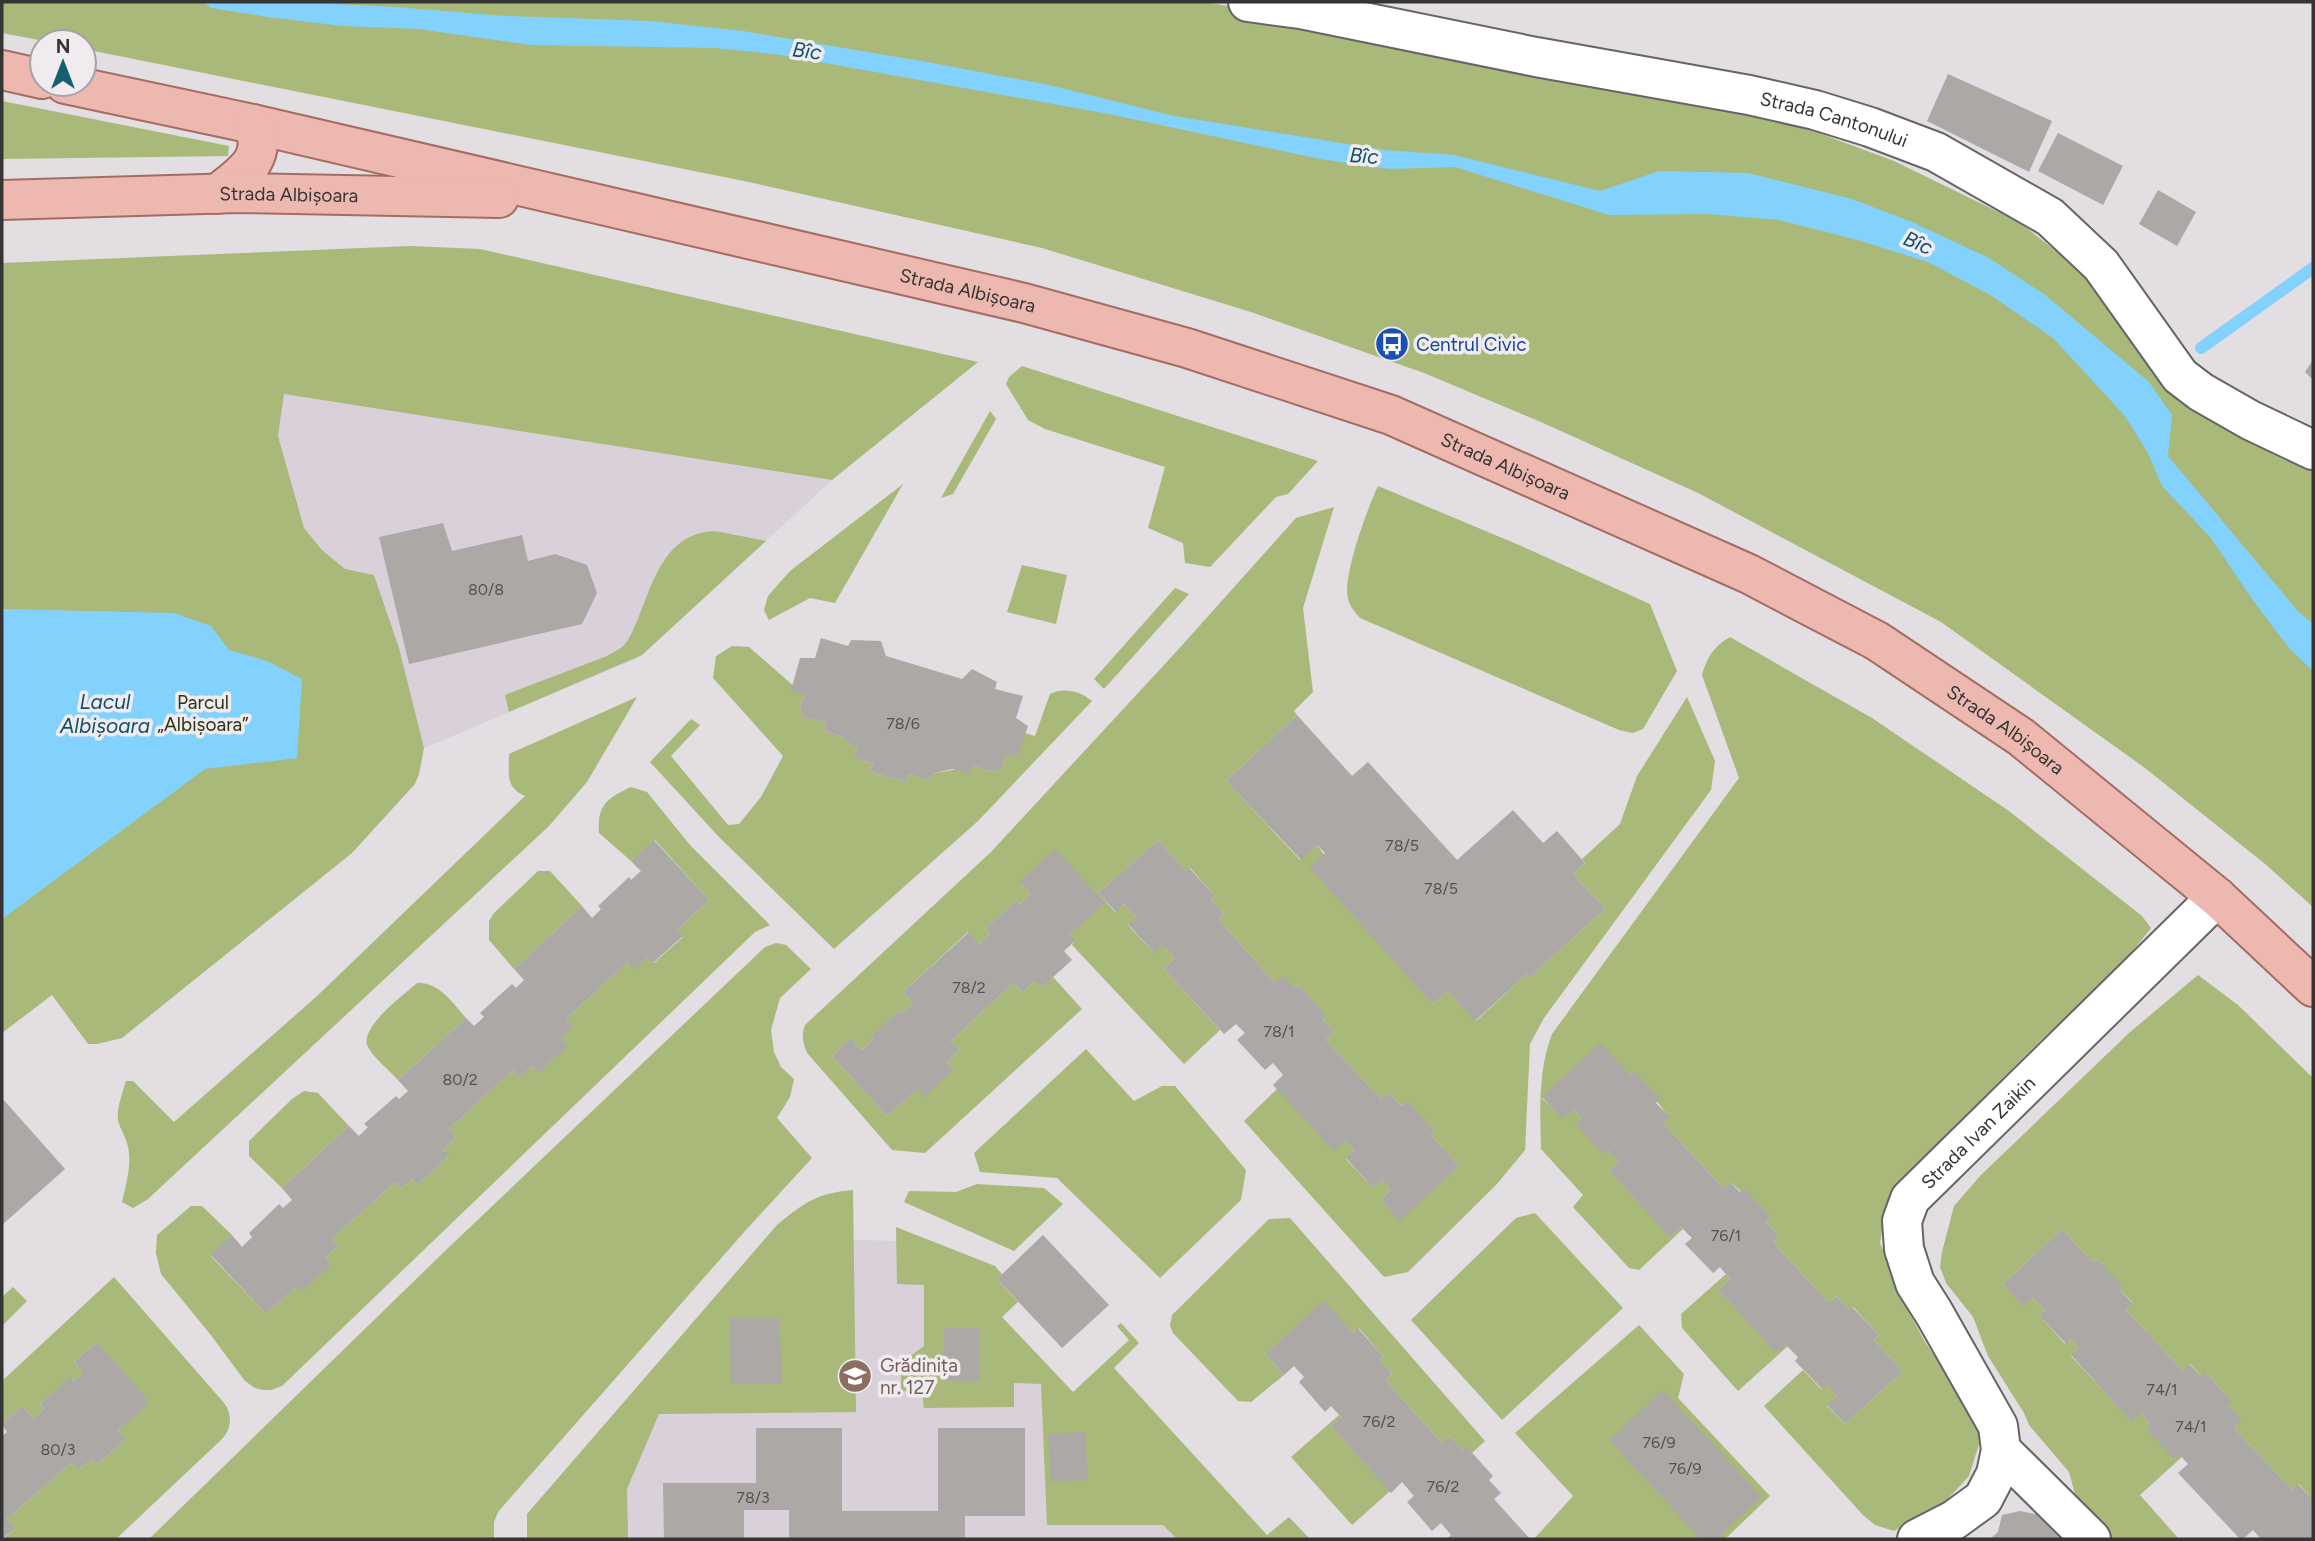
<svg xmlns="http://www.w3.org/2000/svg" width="2315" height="1541" font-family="Figtree,sans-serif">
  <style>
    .built { fill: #d9d0d9 }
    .green { fill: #a8b97a }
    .water { fill: #83d2fd }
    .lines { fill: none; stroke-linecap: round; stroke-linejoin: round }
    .stream { stroke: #83d2fd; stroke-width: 12 }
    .building { fill: #aca8a5 }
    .minor-casing { stroke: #676467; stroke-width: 42 }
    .major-casing { stroke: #a46c63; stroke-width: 42 }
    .minor { stroke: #fff; stroke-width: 38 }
    .major { stroke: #ecb8b0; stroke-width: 38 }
    .labels { text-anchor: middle; stroke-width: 7; stroke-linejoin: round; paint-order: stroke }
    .number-label { font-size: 16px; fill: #545252 }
    .street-label { font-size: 19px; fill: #363536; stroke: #efebef }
    .transit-label { font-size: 19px; fill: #164399; stroke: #efebef; text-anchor: start }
    .park-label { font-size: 19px; fill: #2b3313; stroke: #efebef }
    .education-label { font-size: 19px; fill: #785e54; stroke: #efebef; text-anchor: start }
    .water-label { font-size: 21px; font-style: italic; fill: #10506d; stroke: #efebef }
  </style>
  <rect width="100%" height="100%" fill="#e2dee2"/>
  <path class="built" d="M284 394 832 480 640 657 424 748 399 648 374 575 345 569 322 550 304 528 278 436Z
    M784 1238 932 1242 1192 1539H545Z"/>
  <path class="green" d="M2 2H1203L1278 14 1698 106 1732 107 1816 132 1894 161 2019 222 2076 267 2313 468V907L2264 863 2145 768 1941 622 1698 493 1541 422 1424 373 1251 312 1042 248 744 181 84 49V42H49L2 33Z
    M2 101 229 146 228 156 2 159Z
    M410 246 480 249 978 362 832 480 284 394 278 436 304 528 322 550 345 569 374 575 399 648 424 748 419 774 415 784 352 853 122 1038 97 1044H88L52 995 2 1033V263Z
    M1022 366 1318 461 1288 494 1276 497 1210 567 1185 563 1183 543 1148 528 1165 467 1045 429 1028 420 1006 384 1009 377Z
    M990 411 996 419 953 494 941 498Z
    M903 484 835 603 810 598 769 620 764 610 768 596 790 571Z
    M1378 486 1519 545 1650 604 1677 671 1643 729 1633 733 1619 730 1360 618C1355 612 1350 607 1348 599 1342 577 1368 507 1378 486Z
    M1334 507 1303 608 1313 692 1294 711 1297 715 1226 781 1300 860 1317 845 1433 1004 1448 991 1476 1021 1527 974 1530 977 1605 909 1573 874 1585 863 1582 859 1620 824 1637 776 1687 697 1715 761 1711 790 1544 1018 1530 1044 1525 1150 1497 1184 1408 1272 1384 1277 1244 1121 1277 1089 1345 1141 1354 1151 1346 1159 1373 1188 1382 1180 1391 1190 1381 1200 1400 1220 1459 1166 1431 1135 1435 1131 1406 1102 1402 1106 1389 1093 1381 1099 1326 1040 1334 1032 1322 1019 1325 1015 1298 985 1295 988 1275 983 1219 920 1224 914 1211 900 1215 896 1190 868 1186 871 1158 840 1098 893 1115 912 1124 904 1136 917 1128 925 1153 952 1162 945 1175 958 1164 969 1220 1030 1184 1064 1072 945 1075 940 1070 935 1104 903 1020 883 1031 894 1020 904 1016 900 985 929 990 934 979 944 968 932 903 992 913 1003 904 1013 900 1010 871 1037 873 1039 862 1050 851 1038 832 1056 887 1116 918 1089 954 1069 947 1062 959 1050 951 1041 1013 983 1023 993 1035 981 1042 987 1053 977 1082 1009 925 1153 892 1150 808 1054C803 1045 801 1035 805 1025L991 852 1176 652 1296 518Z
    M715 531 766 541 642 655 509 712 505 695 607 656C613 652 621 649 625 644 631 637 634 627 638 619 654 580 665 533 715 531Z
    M1022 565 1067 575 1056 624 1007 612Z
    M1175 588 1189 594 1104 689 1094 679Z
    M1730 637 1872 718 2009 811 2142 916 2151 928 2120 967 2042 1039 1898 1183 1886 1206 1880 1243 1910 1314 1925 1342 1975 1415 1981 1438 1969 1476 1946 1501 1894 1531 1875 1525 1863 1515 1764 1406 1803 1370 1821 1389 1827 1385 1837 1396 1827 1406 1845 1424 1903 1371 1874 1340 1879 1335 1853 1307 1850 1310 1836 1296 1829 1303 1773 1242 1779 1236 1766 1222 1771 1217 1730 1182 1723 1188 1663 1123 1669 1117 1634 1071 1630 1075 1542 1098 1562 1118 1573 1109 1582 1118 1576 1124 1608 1150 1619 1162 1609 1171 1670 1236 1681 1227 1683 1229 1639 1270 1629 1268 1573 1207 1583 1195 1541 1149C1540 1111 1538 1071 1552 1034L1739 778 1702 675C1707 657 1714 646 1730 637Z
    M732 646 749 647 804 695 800 708 805 718 827 723 824 731 841 736 857 750 855 758 873 763 870 772 906 782 909 774 930 781 932 774 973 766 993 772 1002 768 1005 756 1025 733 1035 736 1050 694C1064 687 1080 691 1092 701L978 821 834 949 719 837 650 762 691 719 700 725 671 756 728 825 739 824 761 797 783 756 713 678 716 656Z
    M637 697 587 782 549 826 148 1199 133 1208 122 1202C126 1184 133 1162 127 1143 124 1132 116 1124 118 1112 119 1102 123 1091 126 1081H133L174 1122 316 997 525 796C505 787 509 774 509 754Z
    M631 787 647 792 690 845 770 925 755 932 282 1386 271 1390H263L255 1388 245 1381 210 1334 161 1274 156 1253 157 1235 191 1206H202L232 1235 211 1256 266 1314 297 1286 330 1264 325 1259 338 1246 332 1239 395 1182 401 1189 412 1179 417 1185 448 1157 443 1150 456 1137 449 1129 513 1070 519 1078 532 1066 538 1073 567 1046 561 1038 573 1027 566 1019 628 962 647 957 654 963 683 937 677 930 709 900 655 840 631 861 599 833C597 805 607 798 631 787Z
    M538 871H550L582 906 514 969 489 940V921L494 913Z
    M776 943 786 945 811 969 780 998 771 1030 774 1052 781 1067 794 1079 790 1097 777 1118 812 1158 745 1231 498 1512 494 1522V1539H149L446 1250 765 947Z
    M2198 975 2238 1005 2313 1078V1495L2310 1497 2299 1484 2292 1490 2234 1428 2241 1420 2227 1405 2231 1400 2207 1374 2202 1377 2190 1364 2183 1371 2126 1310 2133 1303 2119 1289 2122 1286 2097 1259 2093 1263 2062 1229 2003 1284 2023 1305 2032 1297 2045 1310 2039 1315 2065 1344 2071 1339 2079 1348 2071 1356 2132 1421 2141 1413 2182 1457 2140 1495 2179 1539H2098L2076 1498 2069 1472 2029 1425 2024 1413 1988 1356 1973 1317 1946 1283 1940 1267 1942 1252 1954 1206 1981 1175 2129 1033Z
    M417 983C439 982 452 1002 466 1018L398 1080C389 1070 374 1058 368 1047 358 1028 404 995 417 983Z
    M1086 1049 1134 1101 1162 1086H1175L1246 1170 1241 1200 1160 1278 1057 1178 980 1172 974 1153Z
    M304 1091 318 1093 349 1126 282 1188 249 1156V1141L292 1099Z
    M977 1184 1044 1188 1063 1204 1014 1251 904 1202 909 1191 956 1192Z
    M853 1190 856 1412 659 1414 627 1489 628 1539H527V1514L777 1225C804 1203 816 1193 853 1190Z
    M1535 1213 1623 1308 1502 1420 1411 1320 1516 1218Z
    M1290 1218 1485 1441 1472 1453 1466 1447 1463 1450 1450 1436 1442 1443 1385 1380 1392 1373 1380 1360 1383 1357 1359 1328 1353 1333 1324 1301 1265 1354 1284 1375 1251 1402 1238 1401 1173 1333 1170 1326 1172 1315 1269 1219Z
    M896 1227 995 1266 1002 1274 997 1279 1018 1302 1002 1317 1073 1392 1129 1340 1117 1326 1121 1323 1139 1343 1114 1368 1267 1535 1289 1517 1310 1539H1177L1163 1525H1047L1041 1384 1014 1383V1407L924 1408 922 1392 901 1391V1363L924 1346V1285L897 1284Z
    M1726 1274 1730 1279 1718 1290 1777 1353 1786 1345 1788 1346 1738 1391 1682 1328 1681 1314Z
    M114 1277 225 1404C233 1417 231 1430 221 1440L116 1539H3L15 1529 7 1519 72 1462 78 1470 91 1460 96 1465 126 1439 118 1430 149 1403 97 1342 74 1362 83 1373 74 1381 70 1378 40 1404 44 1409 34 1419 22 1406 2 1424V1381Z
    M13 1287 27 1301 2 1326V1297Z
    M1639 1325 1684 1374 1678 1398 1770 1496 1725 1539H1534L1573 1496 1515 1433Z
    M1339 1415 1341 1417 1331 1426 1390 1491 1352 1525 1291 1457Z"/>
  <path class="water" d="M202 2H296L396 7 505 16 650 21 743 31 927 62 1049 85 1174 116 1384 150 1454 155 1600 191 1659 171 1748 173 1852 199 1912 222 1989 258 2044 294 2149 382 2172 415 2168 456 2297 610 2313 624V671L2289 648 2252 599 2211 538 2162 486 2148 453 2125 416 2053 338 1992 296 1928 262 1861 241 1779 220 1707 214 1609 215 1455 167 1390 169 1320 159 1109 114 775 54 715 48 532 45 418 29 343 26 268 17 211 8Z
    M2 609 174 613 211 626 229 650 267 661 302 679 297 758 205 769 2 919Z"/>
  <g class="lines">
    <path class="stream" d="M2201 348 2313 268"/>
  </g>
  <path class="building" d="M1948 74 2052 121 2029 172 1927 121Z
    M2058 133 2123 166 2103 205 2038 171Z
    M2158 190 2196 212 2177 246 2139 224Z
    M2313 360V380L2305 372Z
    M443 523 452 551 522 535 528 561 555 554 587 565 597 593 582 624 409 664 379 537Z
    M821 638 848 646 851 640 881 641 886 656 962 679 972 669 997 682 995 689 1023 696 1016 718 1028 726 1018 755 1005 756 1002 768 993 772 973 766 968 773 952 769 932 774 930 781 909 774 906 782 870 772 873 763 854 758 857 750 841 736 824 731 827 723 805 718 800 708 804 695 791 690 800 658H815Z
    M1297 715 1352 776 1368 762 1457 860 1513 810 1543 843 1557 831 1585 863 1573 874 1605 909 1530 977 1527 974 1475 1021 1448 991 1433 1004 1309 867 1325 853 1317 845 1301 860 1226 781Z
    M654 840 709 900 677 930 683 936 653 963 647 957 634 969 628 962 566 1019 574 1027 561 1038 568 1046 538 1073 532 1066 519 1078 513 1070 449 1129 456 1137 443 1150 449 1156 417 1185 412 1179 401 1189 395 1182 332 1239 338 1246 325 1259 331 1265 302 1291 297 1286 266 1314 211 1255 232 1235 242 1247 252 1237 249 1233 279 1204 283 1208 292 1200 282 1188 349 1126 359 1136 368 1127 364 1124 396 1096 399 1099 408 1091 398 1080 466 1018 474 1026 484 1017 480 1013 512 984 516 988 524 980 514 969 582 906 592 918 601 909 598 906 629 877 631 880 641 871 631 861Z
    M1158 840 1186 871 1189 868 1215 896 1211 900 1224 914 1219 920 1275 983 1283 976 1295 988 1298 985 1326 1015 1322 1019 1334 1032 1326 1040 1353 1069 1381 1099 1389 1093 1402 1106 1407 1101 1435 1131 1431 1135 1459 1166 1400 1221 1381 1200 1391 1190 1382 1180 1373 1188 1346 1158 1354 1151 1345 1141 1334 1151 1273 1085 1283 1075 1273 1063 1265 1070 1237 1040 1245 1033 1236 1024 1224 1034 1164 969 1175 958 1162 945 1154 953 1128 924 1136 917 1124 904 1116 912 1098 893Z
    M1055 849 1105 903 1070 935 1076 940 1064 951 1072 960 1042 987 1035 981 1023 993 1013 983 951 1041 959 1050 947 1062 954 1069 925 1097 918 1089 887 1116 832 1056 851 1038 862 1050 873 1039 870 1037 900 1010 904 1013 913 1003 903 992 969 932 979 944 990 934 985 929 1016 900 1020 904 1031 894 1019 882Z
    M1600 1043 1630 1075 1634 1071 1660 1099 1656 1103 1670 1117 1663 1123 1723 1188 1730 1182 1740 1192 1744 1188 1771 1217 1766 1222 1779 1236 1773 1242 1829 1303 1836 1296 1850 1310 1852 1307 1879 1335 1874 1340 1903 1371 1845 1424 1827 1405 1837 1396 1827 1385 1822 1389 1795 1361 1798 1357 1786 1345 1777 1354 1718 1290 1730 1279 1720 1267 1713 1273 1685 1244 1692 1238 1681 1227 1670 1237 1609 1171 1619 1162 1608 1150 1603 1154 1575 1124 1582 1118 1573 1109 1562 1119 1542 1097Z
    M2 1098 65 1169 2 1225Z
    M2062 1229 2093 1263 2097 1259 2123 1286 2119 1289 2133 1304 2126 1310 2183 1371 2189 1364 2202 1377 2206 1373 2232 1401 2227 1405 2242 1420 2234 1428 2292 1490 2298 1484 2310 1497 2313 1495V1539H2261L2253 1530 2243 1539H2240L2178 1473 2188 1464 2180 1455 2174 1459 2146 1429 2151 1424 2141 1413 2132 1422 2071 1355 2079 1348 2071 1339 2066 1344 2039 1315 2045 1310 2032 1297 2023 1306 2003 1284Z
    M1043 1235 1109 1305 1062 1348 997 1279Z
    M1324 1300 1353 1333 1358 1328 1383 1357 1380 1360 1392 1373 1385 1380 1442 1443 1450 1436 1463 1450 1466 1446 1493 1476 1489 1480 1501 1493 1494 1499 1530 1539H1447L1451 1535 1441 1523 1432 1531 1407 1502 1414 1496 1402 1482 1391 1493 1331 1426 1341 1417 1331 1406 1325 1412 1299 1382 1304 1377 1294 1366 1284 1375 1265 1354Z
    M779 1317 782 1383 731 1384 729 1318Z
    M944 1328H980V1381H944Z
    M97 1342 150 1403 118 1430 126 1439 96 1465 91 1460 78 1470 72 1462 7 1519 15 1529 2 1539V1436L7 1432 2 1424 22 1406 34 1419 44 1409 40 1404 70 1377 74 1381 83 1373 74 1362Z
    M1663 1390 1762 1497 1716 1539H1701L1609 1440Z
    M756 1428H842V1511H938V1428H1025V1516H965V1539H789V1510H744V1539H664L663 1483H756Z
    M1085 1432 1088 1480 1051 1482 1048 1434Z
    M2020 1511 2040 1515 2068 1539H1990L1998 1532 2002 1515Z"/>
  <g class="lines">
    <g class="minor-casing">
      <g id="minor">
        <path id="s1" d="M1248 2 1300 9 1536 57 1749 95 1815 110 1870 127 1936 152 2050 217 2101 265 2180 376 2201 392 2250 420 2313 450"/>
        <path d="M2001 1450 2091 1539"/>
        <path id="s2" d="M1917 1539 1954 1520 1983 1499 1996 1474 2001 1450 1998 1426 1934 1313 1915 1283 1904 1249 1902 1221 1910 1199 2217 897"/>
      </g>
    </g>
    <g class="major-casing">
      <g id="major">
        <path d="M2 70 42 79"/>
        <path id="s3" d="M65 84 253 124 1024 303 1187 348 1391 415 1749 574 1877 641 2021 737 2217 897 2313 987"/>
        <path d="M217 194C242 174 269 159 253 124"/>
        <path id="s4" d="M2 200 238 193 499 198"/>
      </g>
    </g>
    <use href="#minor" class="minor"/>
    <use href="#major" class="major"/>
  </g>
  <defs>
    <g id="bus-disc" transform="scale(1.75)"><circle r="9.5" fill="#1a4fb4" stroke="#efebef"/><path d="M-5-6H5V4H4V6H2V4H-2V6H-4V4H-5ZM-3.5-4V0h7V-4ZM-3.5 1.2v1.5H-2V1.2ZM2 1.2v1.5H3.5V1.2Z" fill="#fff"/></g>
    <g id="school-disc" transform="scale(1.75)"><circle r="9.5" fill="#8d6e63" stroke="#efebef"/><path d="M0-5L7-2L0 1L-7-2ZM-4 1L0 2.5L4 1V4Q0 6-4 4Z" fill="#fff"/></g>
  </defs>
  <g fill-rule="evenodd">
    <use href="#bus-disc" x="1392" y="344"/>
    <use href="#school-disc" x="855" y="1376"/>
  </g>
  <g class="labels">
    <g class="number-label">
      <text x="486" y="595">80/8</text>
      <text x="903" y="729">78/6</text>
      <text x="1402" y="851">78/5</text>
      <text x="1441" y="894">78/5</text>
      <text x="969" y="993">78/2</text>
      <text x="1279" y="1037">78/1</text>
      <text x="460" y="1085">80/2</text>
      <text x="1726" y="1241">76/1</text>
      <text x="2162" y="1395">74/1</text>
      <text x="1379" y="1427">76/2</text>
      <text x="2191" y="1432">74/1</text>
      <text x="1659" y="1448">76/9</text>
      <text x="58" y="1455">80/3</text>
      <text x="1685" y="1474">76/9</text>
      <text x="1443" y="1492">76/2</text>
      <text x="753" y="1503">78/3</text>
    </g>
    <g class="street-label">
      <text dy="7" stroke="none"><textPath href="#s1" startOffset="598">Strada Cantonului</textPath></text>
      <text dy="7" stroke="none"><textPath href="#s4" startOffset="287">Strada Albișoara</textPath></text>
      <text dy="7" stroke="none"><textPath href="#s3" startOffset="926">Strada Albișoara</textPath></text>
      <text dy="7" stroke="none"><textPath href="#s3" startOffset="1493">Strada Albișoara</textPath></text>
      <text dy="7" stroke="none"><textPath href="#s3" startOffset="2060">Strada Albișoara</textPath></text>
      <text dy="7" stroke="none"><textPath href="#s2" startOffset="502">Strada Ivan Zaikin</textPath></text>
    </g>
    <g class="transit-label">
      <text x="1416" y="351">Centrul Civic</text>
    </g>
    <g class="park-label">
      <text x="203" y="709">Parcul<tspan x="203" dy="22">„Albișoara”</tspan></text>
    </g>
    <g class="education-label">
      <text x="880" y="1372">Grădinița<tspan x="880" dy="22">nr. 127</tspan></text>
    </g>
    <g class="water-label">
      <text transform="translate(807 51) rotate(8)" y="7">Bîc</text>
      <text transform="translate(1364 156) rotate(4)" y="7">Bîc</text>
      <text transform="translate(1918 243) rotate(23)" y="7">Bîc</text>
      <text x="105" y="709">Lacul<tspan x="105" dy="24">Albișoara</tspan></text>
    </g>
  </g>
  <rect width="2315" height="1541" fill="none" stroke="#363536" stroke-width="7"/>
  <g transform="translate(63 63)"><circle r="33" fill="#efebef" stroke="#a5a2a5" stroke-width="2"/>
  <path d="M0-5L12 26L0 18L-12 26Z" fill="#16606e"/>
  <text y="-10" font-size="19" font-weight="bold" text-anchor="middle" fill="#363536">N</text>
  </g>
</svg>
